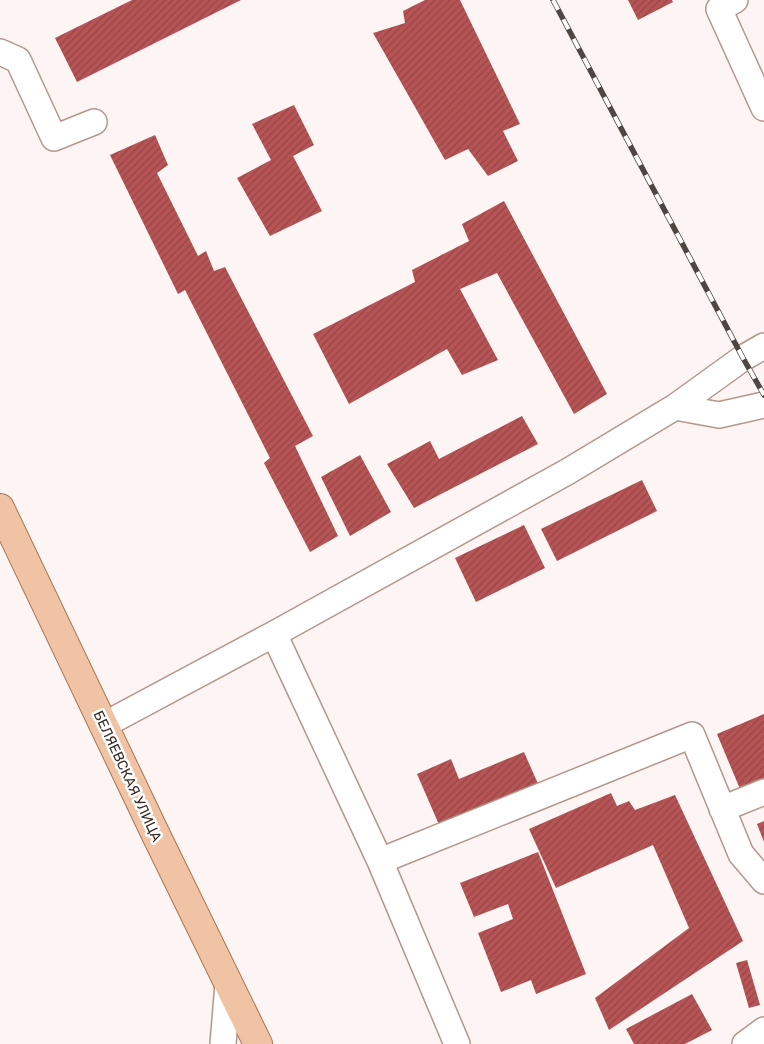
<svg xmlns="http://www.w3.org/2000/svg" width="764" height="1044" font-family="Rubik,sans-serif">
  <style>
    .building { fill: url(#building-hatch) }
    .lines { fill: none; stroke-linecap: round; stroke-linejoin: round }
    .minor-casing { stroke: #b4978c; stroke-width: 28 }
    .major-casing { stroke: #a87452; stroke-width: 30 }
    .minor { stroke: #fff; stroke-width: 25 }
    .major { stroke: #f0c3a5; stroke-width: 28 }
    .rail-casing { stroke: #504641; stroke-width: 5.5 }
    .rail { stroke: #fff; stroke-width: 4; stroke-dasharray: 11; stroke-linecap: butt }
    .labels { text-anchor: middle; stroke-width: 5; stroke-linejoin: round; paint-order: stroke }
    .street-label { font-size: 14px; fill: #362b26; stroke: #fff }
  </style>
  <defs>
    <pattern id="building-hatch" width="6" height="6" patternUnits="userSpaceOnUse" patternTransform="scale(1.25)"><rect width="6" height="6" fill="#b75456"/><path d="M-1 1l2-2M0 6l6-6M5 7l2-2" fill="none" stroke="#964647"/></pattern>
  </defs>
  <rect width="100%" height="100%" fill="#fcf5f3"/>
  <path class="building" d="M132 0H241L77 82 55 38Z
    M425 0H460L520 124 503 131 518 161 488 176 468 149 445 160 373 33 405 23 403 11Z
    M628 0H672L673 2 638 20Z
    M294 105 314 145 293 156 322 211 270 236 237 178 271 160 252 124Z
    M155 135 168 165 157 173 198 256 206 251 214 271 225 267 313 436 295 446 338 536 310 552 264 463 270 458 185 290 178 294 110 155Z
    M504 201 607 394 574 414 497 273 460 289 498 360 462 375 447 349 349 404 313 334 415 282 412 270 469 241 462 224Z
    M522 416 538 444 414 508 387 464 430 441 439 459Z
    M360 455 391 512 350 536 321 477Z
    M642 480 657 511 557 561 541 529Z
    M524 525 545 568 476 602 455 558Z
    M764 714V779L740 789 717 734Z
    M524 752 539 786 440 827 417 774 451 759 459 779Z
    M611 793 617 806 629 801 635 810 675 795 743 941 609 1030 595 998 689 928 653 845 556 888 529 829Z
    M764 821V842L757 824Z
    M538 852 586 974 536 994 531 980 501 992 478 933 513 919 508 904 474 917 460 883Z
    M747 960 760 1005 749 1008 736 963Z
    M692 994 712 1030 685 1044H634L626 1029Z"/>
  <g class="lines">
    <g class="minor-casing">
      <path id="minor" d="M735 0 719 9 764 108
        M0 52 18 60 54 138 94 122
        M675 407 719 415 764 405
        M274 634 380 861 457 1044
        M104 725 274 634 567 472 675 407 743 358 764 346
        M722 809 764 792
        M380 861 692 735 741 854 764 881
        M223 1044 228 984
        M745 1044 764 1030"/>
    </g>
    <g class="major-casing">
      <path id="major" d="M0 508 156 835 258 1044"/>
    </g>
    <use href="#minor" class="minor"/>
    <use href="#major" class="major"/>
    <g class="rail-casing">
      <path id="rail" d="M553 0 743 358 764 395"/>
    </g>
    <use href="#rail" class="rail"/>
  </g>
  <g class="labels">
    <g class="street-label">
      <text transform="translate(128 776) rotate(65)" y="5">БЕЛЯЕВСКАЯ УЛИЦА</text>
    </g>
  </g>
</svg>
